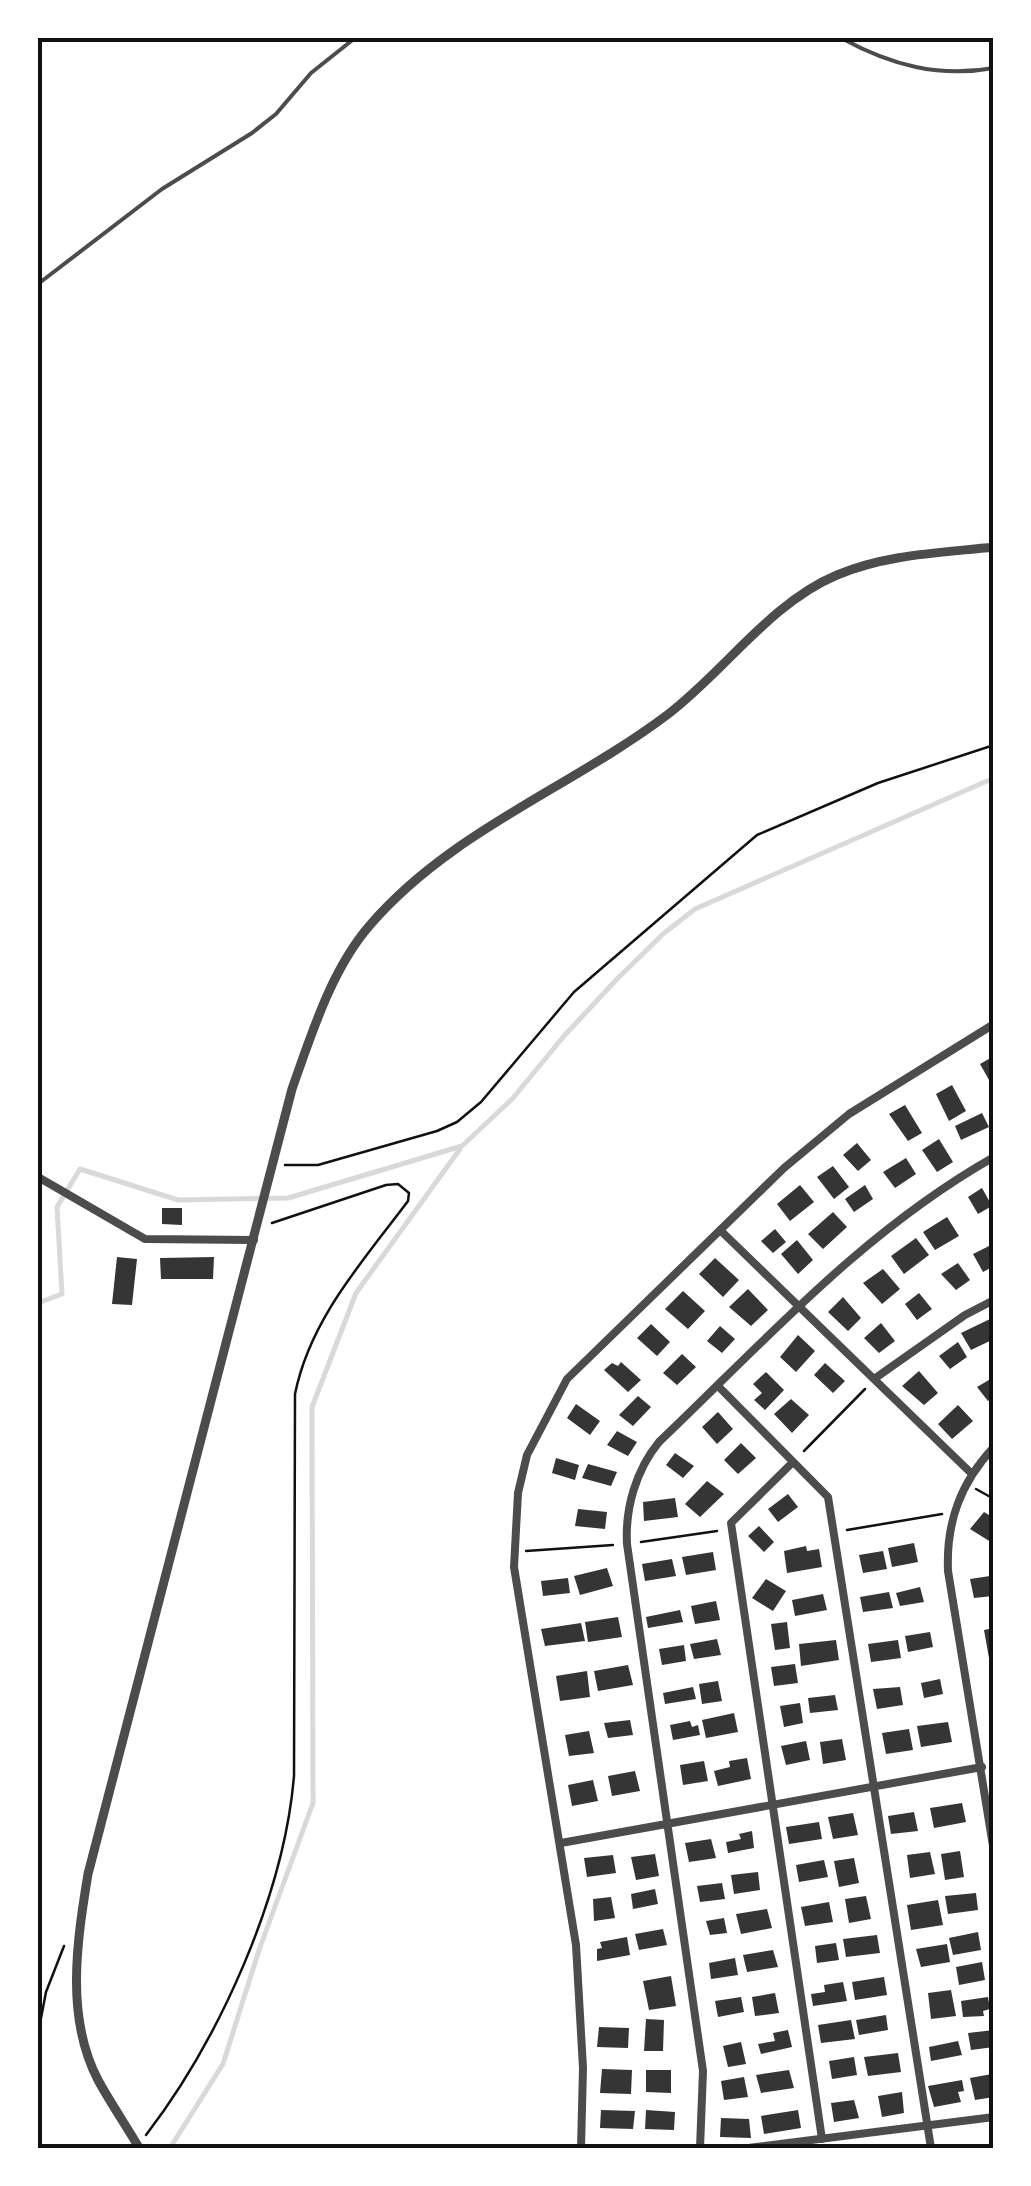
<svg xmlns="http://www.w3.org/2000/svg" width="1031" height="2186" font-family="'Source Serif 4',serif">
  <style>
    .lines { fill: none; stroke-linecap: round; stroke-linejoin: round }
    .stream { stroke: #d9d9d9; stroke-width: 5 }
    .building { fill: #353535 }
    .path { stroke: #111; stroke-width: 2.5 }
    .service { stroke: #4c4c4c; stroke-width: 4 }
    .minor { stroke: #4c4c4c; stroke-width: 8 }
    .tertiary { stroke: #4c4c4c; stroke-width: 9 }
    .neatline { fill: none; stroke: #111; stroke-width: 4 }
  </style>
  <rect width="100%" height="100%" fill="#fff"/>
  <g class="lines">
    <path class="stream" d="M38 1303 62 1294 57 1207 80 1169 178 1200 288 1198 462 1146 513 1098 564 1036 617 979 663 934 695 909 994 778
      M170 2148 223 2064 259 1950 313 1803 312 1407 356 1293 460 1149"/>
  </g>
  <path class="building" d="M994 1056V1078L989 1080 980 1064Z
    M952 1085 966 1111 949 1121 936 1094Z
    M905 1105 922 1133 908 1141 889 1114Z
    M982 1113 989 1127 961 1140 955 1126Z
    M939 1139 953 1162 937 1172 922 1150Z
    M857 1143 871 1160 858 1171 843 1155Z
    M906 1158 916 1174 895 1188 883 1172Z
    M833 1166 849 1187 834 1199 817 1177Z
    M800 1185 814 1202 790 1221 777 1204Z
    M865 1185 873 1199 854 1212 845 1199Z
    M982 1188 992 1206 978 1214 968 1197Z
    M162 1208H182V1225L162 1224Z
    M833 1212 847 1227 823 1249 808 1234Z
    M947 1217 959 1236 935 1250 923 1232Z
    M775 1229 786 1242 773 1253 761 1241Z
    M916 1238 929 1255 904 1274 891 1256Z
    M797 1240 813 1260 798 1274 781 1254Z
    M991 1245 994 1266 983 1272 973 1254Z
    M117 1257 137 1259 132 1305 112 1304Z
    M214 1257 213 1279H161L160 1258Z
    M715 1258 739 1280 723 1297 699 1274Z
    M958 1263 970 1280 956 1290 941 1274Z
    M883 1269 900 1289 882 1304 863 1283Z
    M748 1289 768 1310 751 1326 729 1307Z
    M683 1291 705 1311 688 1329 665 1309Z
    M919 1293 932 1309 917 1320 905 1304Z
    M843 1297 861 1318 848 1331 828 1312Z
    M990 1319 994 1339 971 1350 961 1333Z
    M881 1323 895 1341 879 1353 864 1338Z
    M651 1324 670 1342 657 1356 637 1338Z
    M720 1326 735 1339 722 1353 707 1341Z
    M798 1335 815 1351 796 1372 780 1357Z
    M958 1342 967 1357 950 1369 939 1356Z
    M682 1354 696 1367 677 1385 663 1373Z
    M621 1362 641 1380 628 1392 604 1370 612 1363 618 1366Z
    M825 1363 845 1381 833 1393 814 1375Z
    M919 1371 938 1393 924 1405 902 1386Z
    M766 1372 784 1390 765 1410 754 1400 762 1393 753 1384Z
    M994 1377V1398L988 1401 977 1387Z
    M638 1396 651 1407 633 1426 619 1415Z
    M791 1399 809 1415 792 1433 774 1414Z
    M576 1404 600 1421 590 1435 567 1418Z
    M958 1405 973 1421 952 1439 938 1424Z
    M718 1412 733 1429 717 1444 702 1427Z
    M617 1431 637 1442 628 1456 607 1445Z
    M741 1443 756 1458 738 1474 724 1460Z
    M675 1453 694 1466 683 1478 666 1465Z
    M556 1458 579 1465 575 1480 552 1473Z
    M588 1464 617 1472 611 1486 582 1478Z
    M707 1481 724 1494 700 1517 685 1504Z
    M788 1494 798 1507 778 1522 768 1509Z
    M675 1498 678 1517 644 1521 643 1502Z
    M578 1509 607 1512 605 1529 575 1526Z
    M984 1512 994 1518V1544L970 1529Z
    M759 1526 774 1542 764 1552 748 1536Z
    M914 1543 918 1562 892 1567 888 1548Z
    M806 1546 807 1551 819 1549 822 1567 787 1573 784 1551Z
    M883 1551 887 1569 863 1573 859 1555Z
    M713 1552 716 1570 686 1575 682 1557Z
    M672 1559 676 1576 645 1581 642 1564Z
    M607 1568 613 1586 580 1595 574 1576Z
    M990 1576 993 1596 974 1598 970 1579Z
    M568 1578 570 1593 543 1596 541 1581Z
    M766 1579 786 1591 773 1611 752 1598Z
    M920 1587 924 1602 900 1606 896 1593Z
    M889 1592 893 1608 863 1612 860 1597Z
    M823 1594 827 1610 795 1616 792 1600Z
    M716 1601 720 1620 695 1624 691 1606Z
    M680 1610 683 1622 648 1628 646 1617Z
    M618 1617 622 1637 588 1642 585 1622Z
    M787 1622 790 1648 775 1650 771 1624Z
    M581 1623 585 1641 545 1646 541 1629Z
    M994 1628V1657L989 1658 984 1630Z
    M930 1632 933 1647 908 1652 905 1636Z
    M717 1639 721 1655 694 1659 690 1644Z
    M836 1640 839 1660 801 1666 799 1644Z
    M898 1640 901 1658 871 1662 868 1644Z
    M684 1645 686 1661 662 1665 659 1649Z
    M795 1664 798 1683 774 1686 771 1667Z
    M628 1665 633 1685 598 1691 594 1671Z
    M587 1671 590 1697 560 1701 556 1676Z
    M940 1679 943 1694 924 1698 921 1683Z
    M718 1681 722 1701 702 1704 699 1684Z
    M693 1687 696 1699 665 1704 663 1693Z
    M900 1687 903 1705 877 1709 873 1689Z
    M835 1695 838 1710 810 1713 808 1698Z
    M800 1703 803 1723 784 1727 780 1706Z
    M734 1713 738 1732 706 1738 702 1720Z
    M630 1720 633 1735 608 1738 604 1723Z
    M690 1721 692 1727 698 1725 700 1735 673 1740 670 1725Z
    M948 1722 952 1742 921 1747 917 1726Z
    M909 1729 913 1750 886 1754 882 1733Z
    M589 1731 594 1753 569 1756 565 1735Z
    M842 1739 846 1760 823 1764 820 1742Z
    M806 1741 810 1760 786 1765 781 1746Z
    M747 1758 751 1779 718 1786 714 1771 730 1767 729 1761Z
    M704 1761 708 1781 683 1785 680 1765Z
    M635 1771 640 1791 612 1796 608 1776Z
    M593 1780 598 1801 572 1806 568 1785Z
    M962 1803 966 1822 934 1828 930 1808Z
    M914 1812 918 1831 891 1834 888 1816Z
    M853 1813 858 1835 833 1839 828 1817Z
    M819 1822 822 1839 789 1844 786 1827Z
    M752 1831 754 1848 728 1853 726 1842 741 1839 739 1834Z
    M711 1839 716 1858 689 1862 685 1843Z
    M960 1851 964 1877 945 1880 941 1854Z
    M930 1852 935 1874 910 1878 907 1855Z
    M655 1854 659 1876 636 1880 631 1857Z
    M613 1855 616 1873 587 1877 584 1858Z
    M854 1858 859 1883 839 1887 834 1861Z
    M824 1860 828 1877 799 1882 796 1865Z
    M758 1872 760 1890 734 1894 731 1875Z
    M722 1883 725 1899 700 1902 697 1886Z
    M655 1889 658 1904 633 1909 631 1894Z
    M976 1893 978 1910 948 1914 945 1896Z
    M866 1896 871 1919 849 1923 845 1899Z
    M611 1897 615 1918 594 1921 593 1899Z
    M938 1900 943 1925 911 1930 907 1905Z
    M829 1902 833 1922 805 1926 801 1907Z
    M767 1909 772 1928 741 1934 736 1914Z
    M724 1918 727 1933 710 1935 706 1921Z
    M663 1929 667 1945 639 1950 635 1934Z
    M978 1932 981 1950 953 1955 949 1938Z
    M877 1935 880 1953 846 1957 843 1939Z
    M627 1937 630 1955 597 1961V1949L602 1948 600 1942Z
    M836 1943 839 1960 817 1963 815 1946Z
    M947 1944 950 1962 921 1967 916 1949Z
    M773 1950 778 1967 747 1972 743 1955Z
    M735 1958 738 1975 711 1979 709 1963Z
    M982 1962 985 1980 959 1985 956 1967Z
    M671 1976 676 2006 649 2010 643 1981Z
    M884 1977 887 1995 855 2000 852 1982Z
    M843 1982 847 2001 813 2006 811 1994 825 1992 824 1985Z
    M951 1990 956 2016 931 2019 928 1993Z
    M775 1993 779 2013 755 2016 752 1997Z
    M741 1997 744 2012 718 2017 715 2001Z
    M988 1997 990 2009 983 2011 984 2016 963 2017 961 2001Z
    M886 2015 888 2030 859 2035 856 2020Z
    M646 2019 664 2020 663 2051H644Z
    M851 2020 855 2039 821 2043 818 2025Z
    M599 2027 629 2028 628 2048 597 2047Z
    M788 2030 792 2047 761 2054 758 2044 775 2041 773 2033Z
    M994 2030V2047L971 2050 968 2033Z
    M958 2041 962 2055 931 2061 929 2047Z
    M741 2042 746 2064 728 2067 723 2046Z
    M898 2053 901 2072 868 2076 864 2057Z
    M854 2057 857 2075 832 2079 829 2061Z
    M602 2069 632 2070 631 2094 600 2093Z
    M646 2070H671V2093L646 2092Z
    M789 2070 794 2088 761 2093 756 2075Z
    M992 2074 994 2097 975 2100 970 2078Z
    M744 2077 748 2097 724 2100 721 2081Z
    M962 2080 964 2091 958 2092 961 2102 934 2107 928 2086Z
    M902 2092 904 2113 882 2117 878 2096Z
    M854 2100 859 2118 834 2122 831 2103Z
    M601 2110 635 2111 633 2129 600 2128Z
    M646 2110 675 2112 674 2130 645 2129Z
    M798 2110 801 2128 764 2134 761 2116Z
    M721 2118 749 2119 751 2138 720 2137Z"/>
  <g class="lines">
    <path class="path" d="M285 1165H318L437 1131 457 1122 481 1102 574 992 757 835 878 783 994 745
      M804 1451 865 1389
      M976 1489 994 1499
      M847 1530 942 1514
      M641 1542 717 1531
      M526 1551 613 1545
      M38 2034 46 1992 64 1946
      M146 2135C219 2040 284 1896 294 1776L295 1394C310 1319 363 1261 408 1201L409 1193 398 1184 386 1185 272 1223"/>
    <path class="service" d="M843 39C891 65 939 78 994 68
      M38 284 162 189 252 133 276 114 311 73 355 38"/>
    <path class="minor" d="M38 1177 145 1239 254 1240
      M720 1230 972 1474
      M874 1379 965 1315 994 1300
      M718 1386 828 1497 931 2148
      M994 1447C960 1483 946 1523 948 1571L994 1852
      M792 1463 731 1523 822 2139
      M561 1843 982 1767
      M581 2148 583 2068 576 1945 514 1567 518 1493 527 1455 567 1379 784 1168 849 1114 994 1024
      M700 2148 703 2071 627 1544C625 1508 636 1470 659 1442 767 1339 862 1232 994 1157
      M748 2148 994 2117"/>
    <path class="tertiary" d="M138 2146C125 2124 110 2102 98 2080 65 2017 77 1941 88 1874L292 1089C312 1033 331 970 370 925 451 831 570 788 667 715 724 672 770 603 837 575 887 554 940 553 994 547"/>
  </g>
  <rect width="1031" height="2186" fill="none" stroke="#ffffff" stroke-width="80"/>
  <rect x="40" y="40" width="951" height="2106" class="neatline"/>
</svg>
